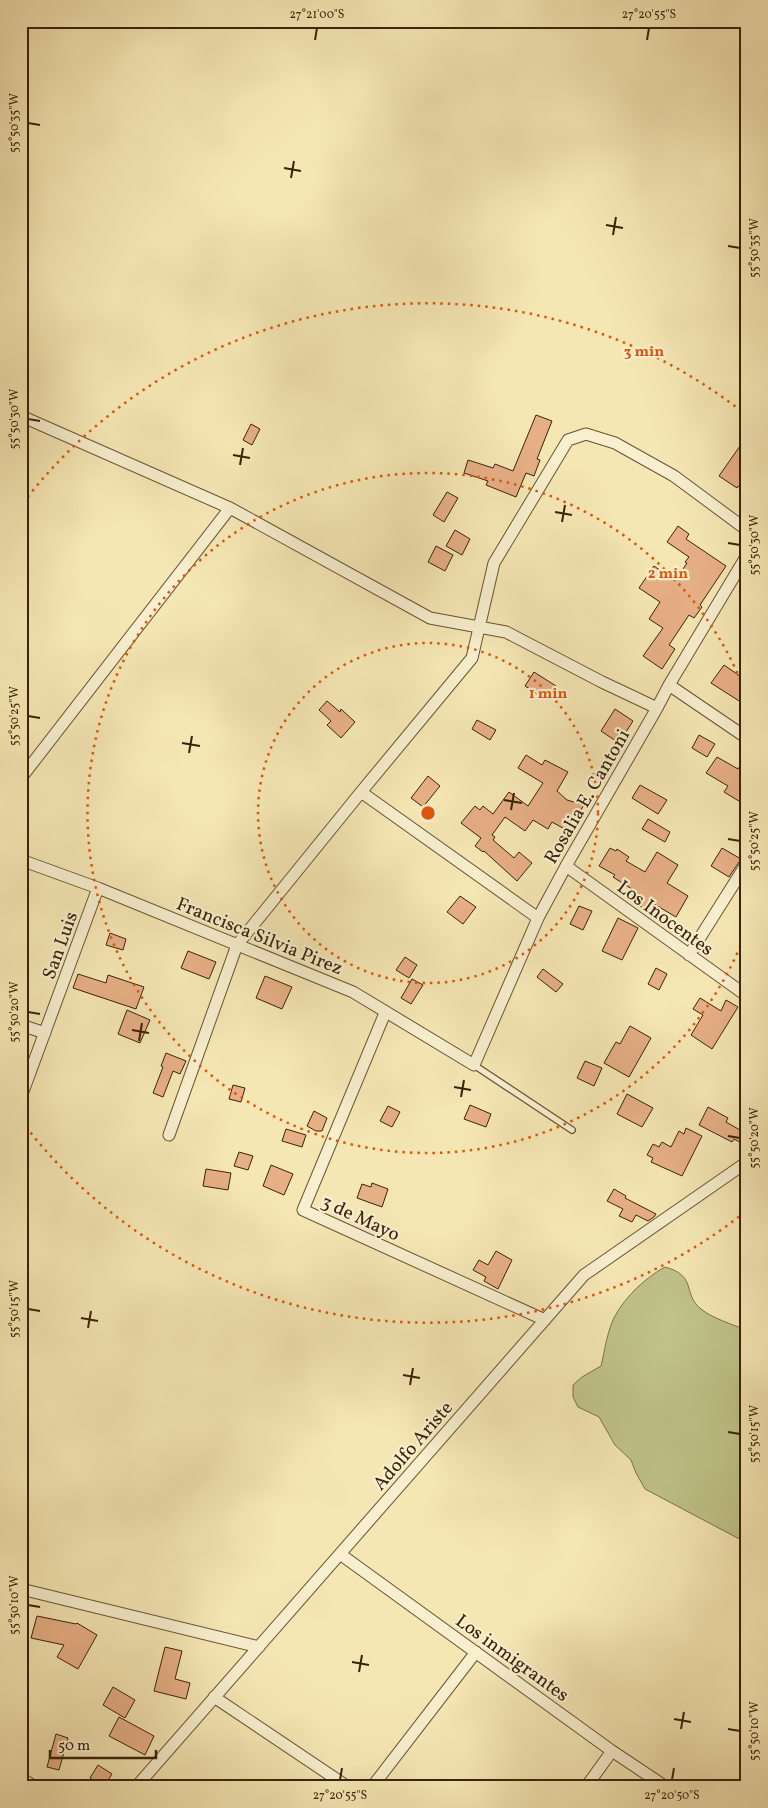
<svg xmlns="http://www.w3.org/2000/svg" width="768" height="1808" font-family="Vollkorn,serif">
  <style>
    .green { fill: #c0c48a; stroke: #7c734a }
    .building { fill: #e7af86; stroke: #39220a }
    .lines { fill: none; stroke-linecap: round; stroke-linejoin: round }
    .lane-casing { stroke: #685334; stroke-width: 8 }
    .street-casing { stroke: #685334; stroke-width: 13 }
    .lane { stroke: #f8efce; stroke-width: 5.5 }
    .street { stroke: #f8efce; stroke-width: 11 }
    .ticks { fill: none; stroke: #39220a; stroke-width: 2 }
    .ring { fill: none; stroke: #df560c; stroke-width: 2.5; stroke-dasharray: 2.5 5 }
    .labels { text-anchor: middle; stroke-width: 4.5; stroke-linejoin: round; paint-order: stroke }
    .street-label { font-size: 19px; fill: #39220a; stroke: #f8efce }
    .centre { fill: #df560c; stroke: #f8efce; stroke-width: 2.5 }
    .ring-label { font-size: 15px; text-anchor: middle; font-weight: bold; fill: #df560c; stroke: #f8efce; stroke-width: 4.5; stroke-linejoin: round; paint-order: stroke }
    .neatline { fill: none; stroke: #39220a; stroke-width: 2 }
    .ticks-label { font-size: 12px; text-anchor: middle; fill: #39220a }
  </style>
  <rect width="100%" height="100%" fill="#f5e7b4"/>
  <filter id="stains"><feTurbulence type="fractalNoise" baseFrequency=".004" numOctaves="4"/><feColorMatrix values="0 0 0 0 .2 0 0 0 0 .09 0 0 0 0 .02 0 0 0 .5 -.17"/></filter>
  <radialGradient id="worn" r=".72"><stop offset=".6" stop-color="#630" stop-opacity="0"/><stop offset="1" stop-color="#630" stop-opacity=".3"/></radialGradient>
  <path class="green" d="M665 1267C698 1276 682 1294 701 1309 712 1318 733 1325 747 1330V1543L645 1489 636 1473 631 1460 615 1445 599 1417 578 1407 573 1397V1385L582 1377 601 1366C605 1350 607 1331 615 1316 626 1296 645 1278 665 1267Z"/>
  <path class="building" d="M536 415 552 421 537 459 540 460 534 476 526 473 516 497 486 485 488 481 464 473 468 460 493 468 495 464 513 471Z
    M251 424 260 429 252 445 243 440Z
    M747 436V492L738 486 737 488 719 476Z
    M447 492 458 498 444 522 433 515Z
    M678 526 689 534 686 539 726 566 700 605 702 607 694 618 689 615 669 645 675 649 662 669 643 656 663 628 649 619 660 602 639 588 654 566 675 581 687 563 685 562 689 557 667 542Z
    M455 530 470 539 462 555 446 546Z
    M436 546 453 555 445 571 428 562Z
    M724 665 747 681V706L711 683Z
    M534 672 556 686 547 700 525 686Z
    M327 701 340 712 341 709 355 722 341 738 327 725 331 721 319 710Z
    M615 709 633 721 619 743 601 731Z
    M477 720 496 730 490 740 472 729Z
    M699 735 715 744 707 757 692 748Z
    M526 755 542 765 545 760 568 772 557 791 567 800 584 805 568 831 552 822 548 829 533 820 525 831 505 817 492 835 495 837 493 840 514 858 519 852 532 863 517 881 484 851 483 852 475 846 481 838 461 823 475 806 480 810 483 806 493 814 509 792 528 806 543 783 518 768Z
    M747 755V806L724 792 728 786 706 773 717 757 738 769Z
    M428 776 440 786 423 807 411 798Z
    M640 785 667 800 658 814 632 798Z
    M648 819 670 832 665 842 642 829Z
    M610 848 616 851 617 849 629 857 626 861 645 872 657 852 678 865 667 883 688 896 676 917 654 904 650 912 633 902 638 893 613 877 615 875 599 866Z
    M722 848 741 859 729 877 711 866Z
    M460 896 476 907 463 924 447 912Z
    M579 906 592 911 583 930 570 924Z
    M618 918 638 928 622 960 602 951Z
    M110 933 126 939 123 950 106 945Z
    M188 951 216 962 209 979 181 968Z
    M405 957 417 965 409 978 396 970Z
    M656 968 667 974 659 990 648 984Z
    M543 969 563 984 556 992 537 977Z
    M78 974 106 983 108 975 144 987 136 1009 73 988Z
    M265 976 292 987 282 1009 256 998Z
    M412 979 423 985 411 1004 401 998Z
    M700 998 721 1011 726 1000 738 1007 712 1049 691 1035 703 1015 693 1009Z
    M127 1010 150 1020 140 1043 118 1034Z
    M630 1026 651 1038 629 1077 604 1063 616 1042 620 1044Z
    M166 1053 186 1061 180 1074 173 1071 163 1097 153 1093 163 1067 161 1066Z
    M585 1061 602 1068 594 1086 577 1078Z
    M233 1085 245 1088 241 1102 229 1099Z
    M627 1094 653 1108 642 1127 617 1114Z
    M470 1105 491 1114 486 1127 464 1119Z
    M388 1106 400 1112 392 1127 380 1121Z
    M708 1107 728 1118 726 1122 747 1134V1146L734 1139 732 1142 699 1125Z
    M314 1111 327 1118 322 1131H316L307 1126Z
    M686 1128 702 1136 682 1176 651 1162 653 1158 647 1155 653 1144 659 1147 662 1142 671 1147 679 1131 684 1134Z
    M286 1129 306 1135 302 1147 282 1141Z
    M239 1152 253 1156 248 1170 234 1166Z
    M271 1165 293 1174 284 1195 263 1186Z
    M206 1169 231 1173 228 1190 203 1186Z
    M372 1183 388 1189 382 1207 357 1198 362 1184 371 1187Z
    M614 1189 626 1196 625 1198 656 1214 654 1217 648 1221 636 1215 632 1222 619 1216 623 1209 607 1201Z
    M496 1251 512 1260 498 1289 484 1281 486 1277 473 1270 479 1260 488 1265Z
    M37 1616 76 1624 77 1623 97 1635 78 1669 57 1657 64 1645 31 1638Z
    M165 1647 182 1651 175 1679 190 1683 186 1699 154 1691Z
    M113 1687 135 1700 125 1718 103 1705Z
    M119 1717 154 1736 145 1755 109 1736Z
    M56 1734 68 1738 59 1770 47 1767Z
    M98 1765 112 1774 104 1787 90 1778Z"/>
  <g class="lines">
    <g class="lane-casing">
      <path id="lane" d="M474 1065 572 1130"/>
    </g>
    <g class="street-casing">
      <path id="street" d="M21 416 230 508 430 618 506 632 602 682 657 708
        M669 685 747 738
        M21 778 230 508
        M361 792 538 918
        M21 860 98 888 353 992 474 1065 538 918 566 866 657 708 669 685 747 555
        M566 866 747 996
        M689 955 747 863
        M385 1013 303 1210 545 1320
        M21 1025 45 1033
        M21 1097 98 888
        M169 1135 237 945 361 792 472 658 494 563 568 440 586 434 615 443 674 476 747 530
        M340 1554 612 1751 666 1787
        M21 1589 259 1647
        M214 1697 348 1787
        M21 1778 35 1787
        M136 1787 584 1275 747 1162
        M372 1787 476 1652
        M586 1787 612 1751"/>
    </g>
    <use href="#lane" class="lane"/>
    <use href="#street" class="street"/>
  </g>
  <path class="ticks" d="M315 40 317 28M647 40 649 28M28 123 40 125M284 168 301 171M291 178 294 161M606 225 623 228M613 235 616 217M728 246 740 248M28 419 40 421M233 455 250 458M240 465 243 448M555 512 572 515M562 522 565 505M728 543 740 545M28 716 40 718M182 743 200 746M189 753 192 736M504 800 522 803M511 810 514 793M728 839 740 841M28 1012 40 1014M132 1030 149 1033M139 1041 142 1023M454 1087 471 1090M461 1097 464 1080M728 1136 740 1138M28 1309 40 1311M81 1318 98 1321M88 1328 91 1311M403 1375 420 1378M410 1385 413 1368M728 1432 740 1434M28 1605 40 1607M352 1662 369 1665M359 1672 362 1655M674 1719 691 1722M681 1729 684 1712M728 1729 740 1731M340 1780 342 1768M672 1780 674 1768"/>
  <g class="ring">
    <circle cx="428" cy="813" r="170"/>
    <path d="M746 932A340 340 0 1 1 746 694"/>
    <path d="M745 1212A510 510 0 0 1 23 1123M23 503A510 510 0 0 1 745 414"/>
  </g>
  <g class="labels">
    <g class="street-label">
      <text transform="translate(586 796) rotate(-60)" y="7">Rosalia E. Cantoni</text>
      <text transform="translate(666 917) rotate(36)" y="7">Los Inocentes</text>
      <text transform="translate(260 935) rotate(22)" y="7">Francisca Silvia Pirez</text>
      <text transform="translate(59 945) rotate(-70)" y="7">San Luis</text>
      <text transform="translate(361 1217) rotate(25)" y="7">3 de Mayo</text>
      <text transform="translate(412 1445) rotate(-49)" y="7">Adolfo Ariste</text>
      <text transform="translate(513 1657) rotate(36)" y="7">Los inmigrantes</text>
    </g>
  </g>
  <circle cx="428" cy="813" r="8" class="centre"/>
  <g class="ring-label">
    <text x="644" y="356">3 min</text>
    <text x="668" y="578">2 min</text>
    <text x="548" y="698">1 min</text>
  </g>
  <rect width="768" height="1808" fill="none" stroke="#f5e7b4" stroke-width="55"/>
  <path d="M50 1750v8h106v-8" fill="none" stroke="#39220a" stroke-width="2.5"/>
  <text x="58" y="1750" font-size="15" fill="#39220a" stroke="#f8efce" stroke-width="4" paint-order="stroke">50 m</text>
  <rect x="28" y="28" width="712" height="1752" class="neatline"/>
  <g class="ticks-label">
    <text x="317" y="18">27°21'00"S</text>
    <text x="649" y="18">27°20'55"S</text>
    <text transform="translate(14 123) rotate(-90)" y="4">55°50'35"W</text>
    <text transform="translate(754 248) rotate(-90)" y="4">55°50'35"W</text>
    <text transform="translate(14 419) rotate(-90)" y="4">55°50'30"W</text>
    <text transform="translate(754 545) rotate(-90)" y="4">55°50'30"W</text>
    <text transform="translate(14 716) rotate(-90)" y="4">55°50'25"W</text>
    <text transform="translate(754 841) rotate(-90)" y="4">55°50'25"W</text>
    <text transform="translate(14 1012) rotate(-90)" y="4">55°50'20"W</text>
    <text transform="translate(754 1138) rotate(-90)" y="4">55°50'20"W</text>
    <text transform="translate(14 1309) rotate(-90)" y="4">55°50'15"W</text>
    <text transform="translate(754 1434) rotate(-90)" y="4">55°50'15"W</text>
    <text transform="translate(14 1605) rotate(-90)" y="4">55°50'10"W</text>
    <text transform="translate(754 1731) rotate(-90)" y="4">55°50'10"W</text>
    <text x="340" y="1799">27°20'55"S</text>
    <text x="672" y="1799">27°20'50"S</text>
  </g>
  <rect width="100%" height="100%" filter="url(#stains)"/>
  <rect width="100%" height="100%" fill="url(#worn)"/>
</svg>
